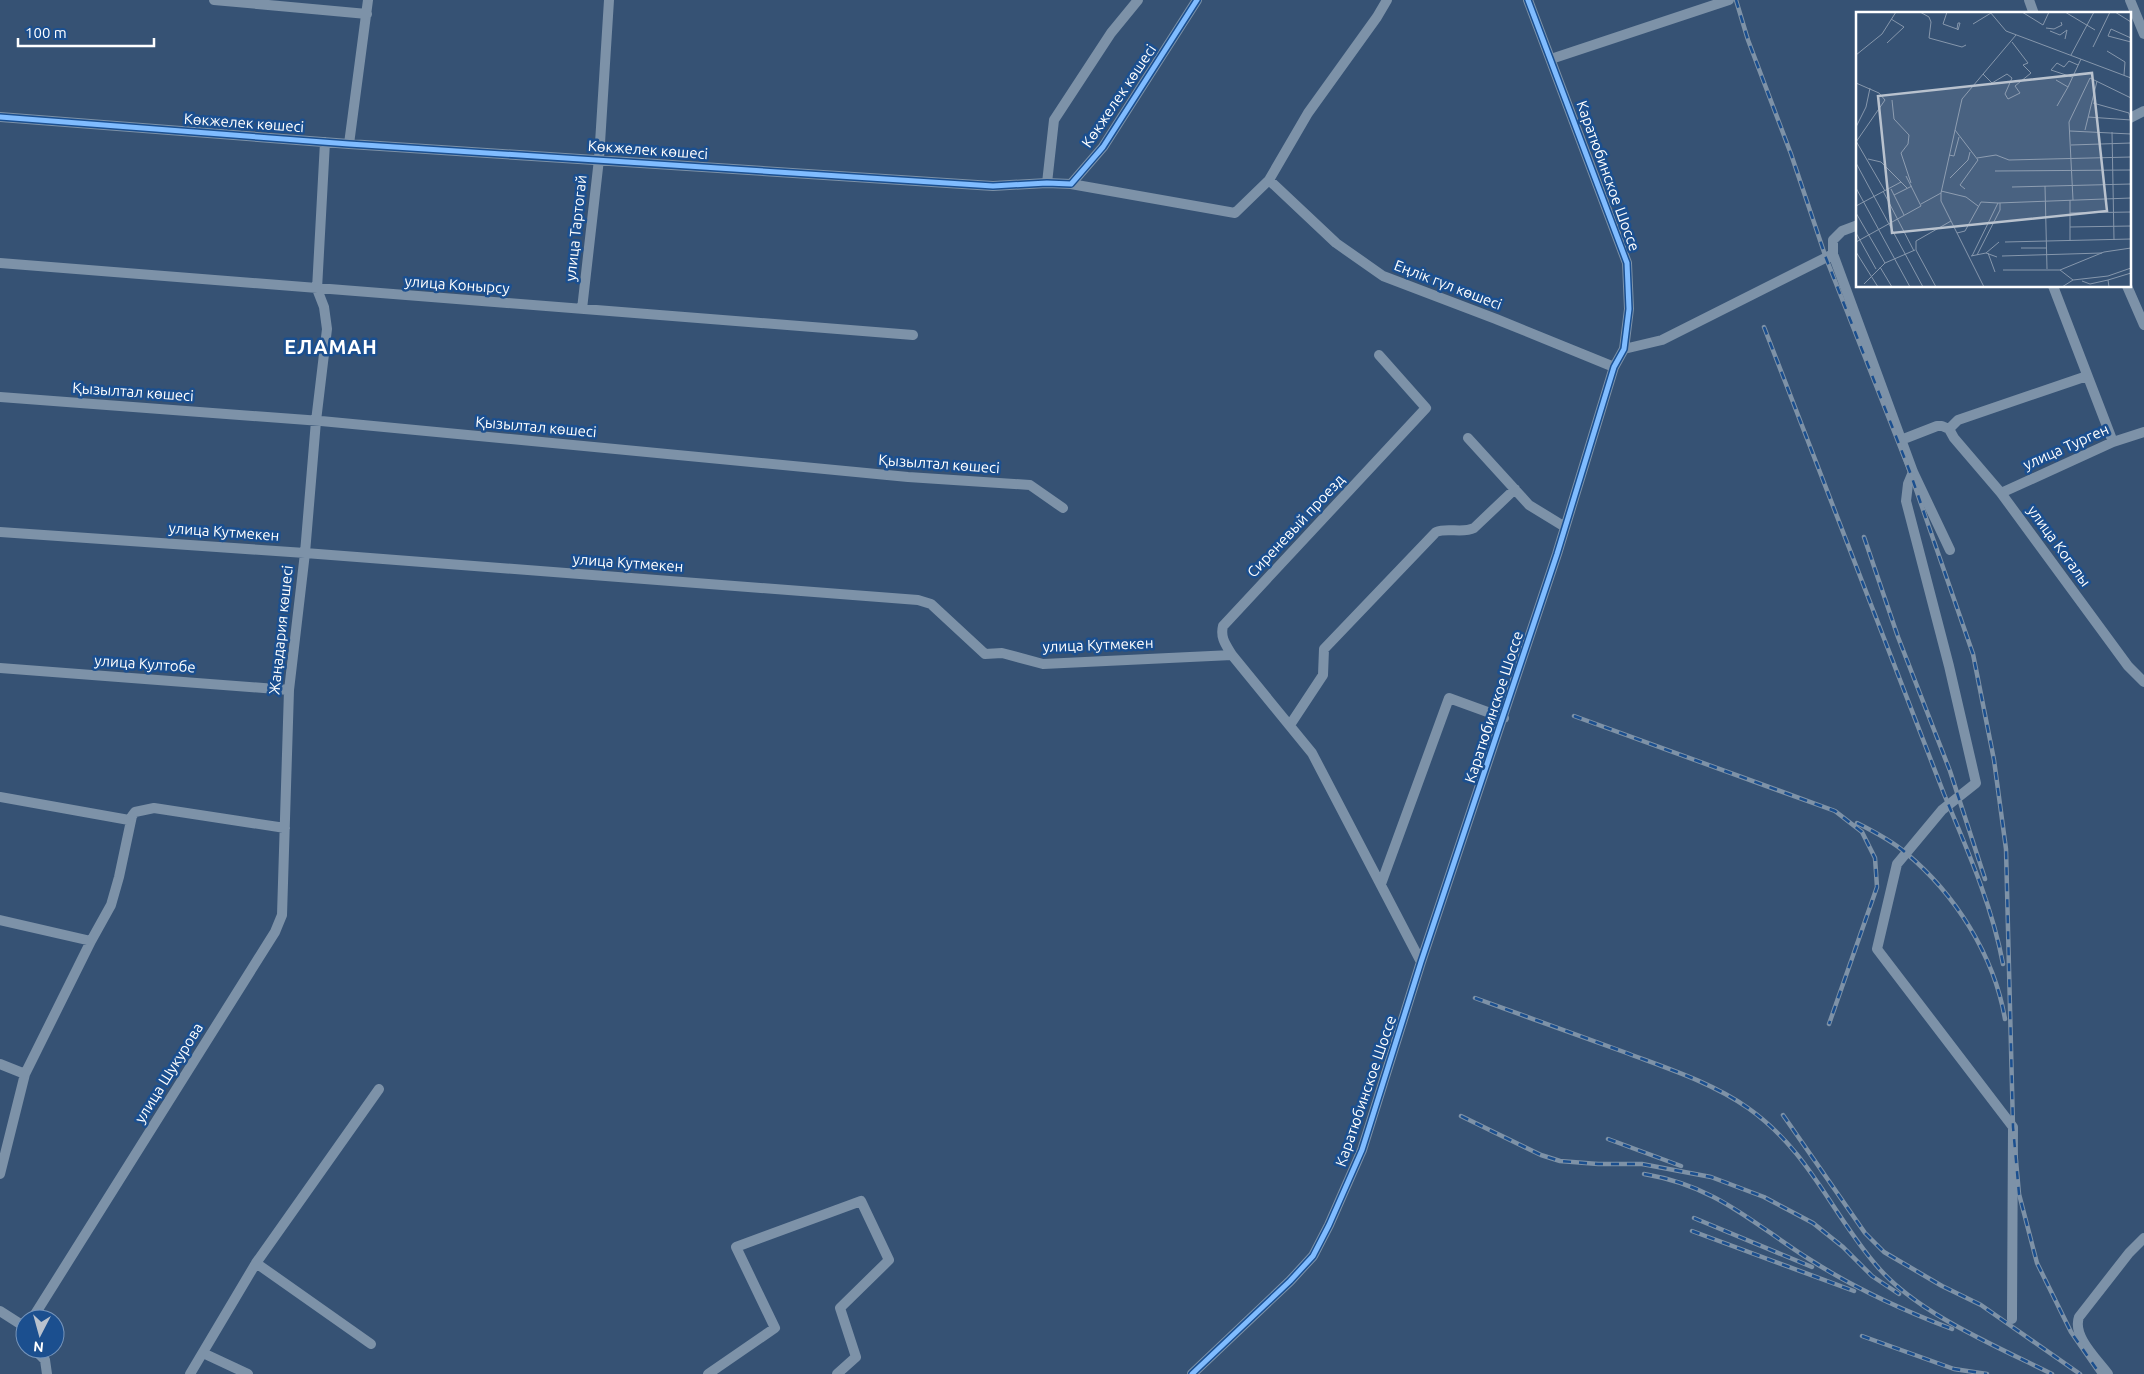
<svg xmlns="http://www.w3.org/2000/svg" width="2144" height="1374" font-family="Ubuntu,sans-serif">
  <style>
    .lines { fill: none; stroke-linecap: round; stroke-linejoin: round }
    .minor { stroke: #7d92a8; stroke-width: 10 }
    .rail-casing { stroke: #7e92a7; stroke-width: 4.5 }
    .rail { stroke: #1b4f8f; stroke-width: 2.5; stroke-dasharray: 8; stroke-linecap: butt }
    .cycleway-casing { stroke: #1b4f8f; stroke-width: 8 }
    .cycleway { stroke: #80bcff; stroke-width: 5 }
    .labels { text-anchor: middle; stroke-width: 5; stroke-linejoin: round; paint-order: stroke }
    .street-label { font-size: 15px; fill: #fff; stroke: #1b4f8f }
    .district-label { font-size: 20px; font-weight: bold; letter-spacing: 1px; fill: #fff; stroke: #1b4f8f }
    .inset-road { fill: none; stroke: #8697ac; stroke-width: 1 }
    .view { fill: #b9c2ce; fill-opacity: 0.15; stroke: #b9c2ce; stroke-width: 2.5 }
    .inset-edge { fill: none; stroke: #fff; stroke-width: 2.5 }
  </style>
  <rect width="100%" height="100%" fill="#365274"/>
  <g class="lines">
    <path class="minor" d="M214 0 367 14
      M2029 0 2034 14
      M2130 0 2144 34
      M1551 59 1729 0
      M0 117 349 144 993 186 1047 183 1071 184 1103 147 1197 0
      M2130 118 2144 111
      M349 144 368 0
      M1269 180 1336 243 1383 276 1496 319 1614 367
      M1047 183 1054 120 1111 33 1138 0
      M1071 184 1235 213 1269 180 1308 113 1377 17 1387 0
      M1858 225 1842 231 1833 240V254L1913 472 1950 550
      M0 263 913 335
      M2053 286 2113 442
      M2127 286 2144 325
      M582 309 599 159 609 0
      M1624 349 1662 340 1833 254
      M1379 355 1426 408 1223 626C1220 638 1226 645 1232 655L1312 753 1421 962
      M0 397 321 421 908 477 1030 485 1063 508
      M1949 429 1954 438 2001 493 2128 666 2144 682
      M1949 429 1958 420 2087 376
      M1468 438 1529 505 1565 527
      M1901 440 1937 426H1942L1949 429
      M1913 472 1908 484 1906 501 1949 666 1976 783 1942 810 1897 864 1877 949 2013 1127 2012 1319
      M2001 493 2113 442 2144 432
      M0 532 305 553 918 600 931 604 985 654 1002 653 1043 664 1232 655
      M0 668 289 690
      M1290 725 1323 675 1324 649 1436 532C1448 527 1462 534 1474 528L1515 489
      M0 797 129 820
      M1381 884 1449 698 1504 718
      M0 920 91 941
      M0 1064 25 1074
      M0 1174 25 1074 91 941 111 905 119 877 132 816 135 812 154 808 285 828
      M256 1263 379 1089
      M0 1311 25 1327
      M32 1319 275 932 282 915 289 690 305 553 316 421 327 329 324 307 317 289 325 142
      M34 1349 45 1360 47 1374
      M203 1353 248 1374
      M190 1374 256 1263 371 1344
      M708 1374 775 1328 736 1247 861 1201 889 1260 840 1308 856 1357 837 1374
      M1192 1374 1290 1281 1313 1256 1329 1225 1362 1150 1421 962 1557 554 1614 367 1624 349 1629 309 1627 263 1528 0
      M2108 1374C2097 1359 2072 1336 2079 1317L2129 1253 2144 1238"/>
    <g class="rail-casing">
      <path id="rail" d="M1736 0 1748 40 1791 154 1826 258 1910 472 1973 654 1994 760 2006 849 2013 1127 2019 1194 2037 1263 2071 1332 2100 1374
        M1764 327 1944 794C1967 849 1992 905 2003 964
        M1864 537 1898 637 1950 771 1985 879
        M1574 716 1835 811 1862 832 1875 858 1877 887 1829 1024
        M1857 823C1873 831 1892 841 1906 853 1955 894 1994 955 2005 1019
        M1475 998C1525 1016 1575 1034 1624 1052 1666 1068 1711 1082 1748 1108 1809 1151 1830 1211 1876 1265 1916 1313 1996 1346 2052 1374
        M1783 1115 1865 1233 1884 1252 1942 1286 1981 1305 2080 1374
        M1461 1116 1541 1155 1560 1161 1598 1164H1642L1711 1177 1764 1197 1813 1223 1843 1247 1872 1276 1899 1294
        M1608 1139 1681 1166
        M1644 1174C1716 1186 1751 1222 1809 1259 1854 1288 1902 1310 1952 1329
        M1694 1218 1812 1267
        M1692 1231 1854 1291
        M1862 1336 1954 1369 1987 1374"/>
    </g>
    <use href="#rail" class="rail"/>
    <g class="cycleway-casing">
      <path id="cycleway" d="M0 117 349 144 993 186 1047 183 1071 184 1103 147 1197 0
        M1192 1374 1290 1281 1313 1256 1329 1225 1362 1150 1421 962 1557 554 1614 367 1624 349 1629 309 1627 263 1528 0"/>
    </g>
    <use href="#cycleway" class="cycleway"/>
  </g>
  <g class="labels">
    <g class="street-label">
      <text transform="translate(1119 96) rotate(-56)" y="5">Көкжелек көшесі</text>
      <text transform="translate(244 123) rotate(4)" y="5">Көкжелек көшесі</text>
      <text transform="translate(648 150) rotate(4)" y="5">Көкжелек көшесі</text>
      <text transform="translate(1608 176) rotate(70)" y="5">Каратюбинское Шоссе</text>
      <text transform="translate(576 228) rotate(-84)" y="5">улица Тартогай</text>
      <text transform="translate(457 285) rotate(4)" y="5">улица Конырсу</text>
      <text transform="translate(1448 285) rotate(21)" y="5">Еңлік гүл көшесі</text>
      <text transform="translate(133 392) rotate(4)" y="5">Қызылтал көшесі</text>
      <text transform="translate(536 427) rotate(5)" y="5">Қызылтал көшесі</text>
      <text transform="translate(2066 447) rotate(-24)" y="5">улица Турген</text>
      <text transform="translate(939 464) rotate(4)" y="5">Қызылтал көшесі</text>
      <text transform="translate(1296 526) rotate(-47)" y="5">Сиреневый проезд</text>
      <text transform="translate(224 532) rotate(4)" y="5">улица Кутмекен</text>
      <text transform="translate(2059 546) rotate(54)" y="5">улица Когалы</text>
      <text transform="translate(628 563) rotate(4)" y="5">улица Кутмекен</text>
      <text transform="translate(281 630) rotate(-84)" y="5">Жаңадария көшесі</text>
      <text transform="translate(1098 645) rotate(-2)" y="5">улица Кутмекен</text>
      <text transform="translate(145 664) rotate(4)" y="5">улица Култобе</text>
      <text transform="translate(1494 707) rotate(-72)" y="5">Каратюбинское Шоссе</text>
      <text transform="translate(169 1073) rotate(-58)" y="5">улица Шукурова</text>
      <text transform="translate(1366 1091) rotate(-71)" y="5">Каратюбинское Шоссе</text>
    </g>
    <g class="district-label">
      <text x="331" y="354">ЕЛАМАН</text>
    </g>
  </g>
  <g transform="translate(1856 12)">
    <rect width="275" height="275" fill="#365274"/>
    <path class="inset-road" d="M64 0 73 5 75 10 73 26 106 35 110 33M91 0 87 12 101 17M134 0 150 19 275 66M166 0 187 13 193 0M209 0 239 18M259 0 275 10M102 11H104L102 18 101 17ZM117 12 135 1M190 16 198 17 206 13 205 10M194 19 204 23 211 18 209 27M275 26 255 17 252 24 275 30M31 31 48 15 35 7M237 35 254 0M251 39 269 50 268 63M0 43 26 22 40 0M215 43 238 0M127 62 136 71 151 62 156 66 149 82 152 87 164 81 159 74 175 61 167 53 172 51 156 30M216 65 195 58 201 51 208 55 213 49 222 53M234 66 275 86M200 68 212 75 225 47M0 71 23 81 29 88 0 130M36 88 38 107 53 123 52 132 45 141 55 171M237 91 273 101 274 108M201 94 212 75M232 105 275 108M0 115 10 95 14 76M99 118 122 148 104 173 109 177M229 118 241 69M214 119 275 122M256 120 258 228M0 129 29 179M215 133 275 131M93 143 98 144 103 125M121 146 140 143 153 148 275 145M12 147 25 150 51 176M0 151 67 275M139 159 275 158M94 166 112 148 114 140M189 174 191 257M156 175 275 172M0 176 54 275M35 177 48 203M27 179 58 239M85 179 110 185 122 194M38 183 56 174M217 188 213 110 234 66M65 192 85 181M0 194 45 170M0 201 29 251M214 201 275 200M214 215 275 214M0 221 20 257M101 221 109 219 125 190 142 191M214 229V188M0 230 65 194 50 164M149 230 275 227M165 236H191M0 240 22 275M130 241 143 230M132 241 139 260M121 243 144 198V191M115 244 130 241 141 245M116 244 142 191 275 186M146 244 246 241M24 255 36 275M147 258H204M217 268 204 258 248 240 275 236M252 268 275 261M226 269 234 272 252 268 253 275M8 272 29 251 59 238M80 275 60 238V229L95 209M128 275 85 189V181L106 87 160 23M206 275 217 268 252 264 275 256"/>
    <path class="view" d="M236 61 251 199 36 221 22 84Z"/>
    <rect width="275" height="275" class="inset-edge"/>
  </g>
  <g transform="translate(40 1334) rotate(186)"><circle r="24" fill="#1b4f8f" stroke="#7695bc"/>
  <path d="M0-4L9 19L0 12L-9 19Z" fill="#b9c2ce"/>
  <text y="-8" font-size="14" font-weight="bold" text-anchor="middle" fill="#ffffff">N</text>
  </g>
  <path d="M18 38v8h136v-8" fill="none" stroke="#ffffff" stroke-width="2.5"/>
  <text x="25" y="38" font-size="15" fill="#ffffff" stroke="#1b4f8f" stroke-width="4" paint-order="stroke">100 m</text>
</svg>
